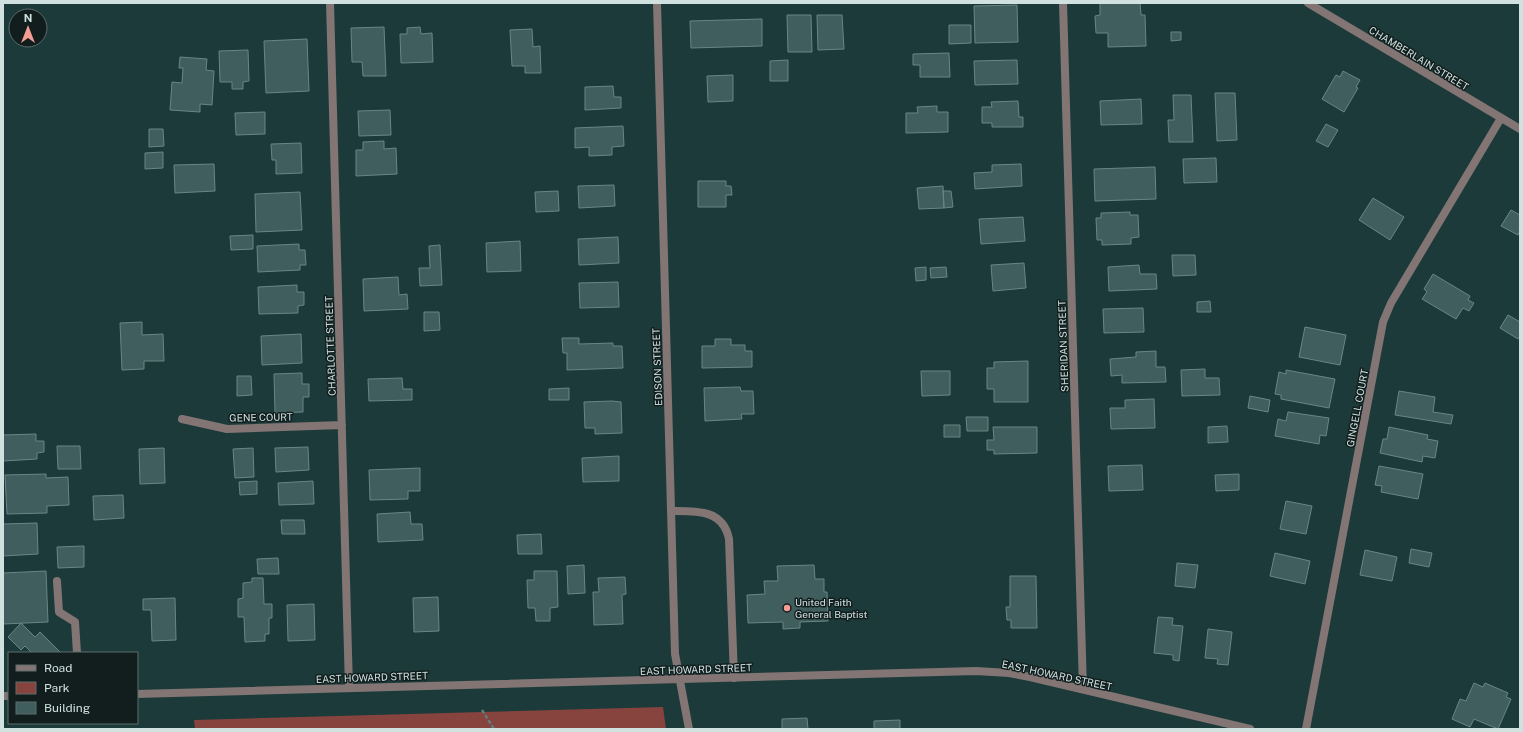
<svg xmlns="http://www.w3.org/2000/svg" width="1523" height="732" font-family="'Public Sans',sans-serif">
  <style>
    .green { fill: #87443f }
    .building { fill: #405e5d; stroke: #678786 }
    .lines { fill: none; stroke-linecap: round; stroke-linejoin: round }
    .path { stroke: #647d7c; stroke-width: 2.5; stroke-dasharray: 4 2; stroke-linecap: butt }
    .service { stroke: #827574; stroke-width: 8 }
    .minor { stroke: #827574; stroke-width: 8 }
    .poi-dot { fill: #f59c94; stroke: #121e1e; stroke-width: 1.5 }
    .labels { text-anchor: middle; stroke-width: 3; stroke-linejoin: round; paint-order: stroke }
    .street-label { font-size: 10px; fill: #d0e1e0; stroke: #121e1e }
    .poi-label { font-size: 10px; fill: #d0e1e0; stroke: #121e1e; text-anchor: start }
  </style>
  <rect width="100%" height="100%" fill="#1c3a39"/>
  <path class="green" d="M663 707 666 729H195L194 720Z"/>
  <path class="building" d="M1100 3H1140L1141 15H1145L1146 46 1108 47V33H1096L1095 16 1100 15Z
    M1017 5 1018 42 975 43 974 6Z
    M787 15H811L812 52H788Z
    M817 15H842L844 49 818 50Z
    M762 19V46L691 48 690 21Z
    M949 25H971V43L949 44Z
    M384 27 386 76H363L362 62H352L351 28Z
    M420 27 421 34 432 33 433 62 401 63 400 34H407V28Z
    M532 29 533 47 540 46 541 73H525V66H512L510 30Z
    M1171 32H1181V40L1171 41Z
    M307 39 309 91 266 93 264 41Z
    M248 50 249 81 243 82V89H232V82H220L219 51Z
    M949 53 950 77H920V65H913V54Z
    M180 57 207 59 206 70 214 71 212 105 200 104V112L170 110 172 82 182 83 183 68H179Z
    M788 60V81H770V61Z
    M1017 60 1018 84 975 85 974 61Z
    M1343 71 1360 80 1356 87 1358 88 1344 112 1322 99 1336 75 1340 77Z
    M733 75V101L708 102 707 76Z
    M613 86 614 97H621V108L585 110V87Z
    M1215 93H1235L1237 140 1217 141Z
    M1173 95H1191L1193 142H1169L1168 120H1174Z
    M1141 99 1142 124 1101 125 1100 101Z
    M1018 101 1019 117H1023V127H992V123H982V107H992L991 102Z
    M937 106V112H948V132L906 133V113H918L917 107Z
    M390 110 391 135 359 136 358 111Z
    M265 112V134L236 135 235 113Z
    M1326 124 1338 130 1328 147 1316 141Z
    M623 126 624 146 612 147V155L589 156V147L575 148V128Z
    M149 129H163L164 146 149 147Z
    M384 141V149L396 148 397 174 356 176V150H363V142Z
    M301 143 302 173 276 174V160H272L271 144Z
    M163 152V168L145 169V153Z
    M1216 158 1217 182 1184 183 1183 159Z
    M214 164 215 191 175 193 174 165Z
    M1021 164 1022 186 975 189 974 173 992 172V165Z
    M1155 167 1156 199 1095 201 1094 169Z
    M698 181H726V186H731L732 195H726V207H698Z
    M614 185 615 206 579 208 578 186Z
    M943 186 944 208 919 209 917 188Z
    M558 191 559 211 536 212 535 192Z
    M943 191H951L953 207 944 208Z
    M300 192 302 230 256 232 255 194Z
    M1373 198 1404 217 1390 240 1359 220Z
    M1511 210 1520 215V231L1518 235 1501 226Z
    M1130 212V215H1138L1139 237 1131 238V244L1102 245V240H1097L1096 218H1101V213Z
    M1023 217 1025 241 981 244 979 219Z
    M253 235V249L231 250 230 236Z
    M618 237 619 263 579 265 578 239Z
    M520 241 521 271 487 272 486 243Z
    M299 244V250H305L306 265H300V270L258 272 257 246Z
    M440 245 442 285 420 286 419 268H430L429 246Z
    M1172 255H1195L1196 275 1173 276Z
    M1024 263 1026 288 993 291 991 265Z
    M1139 265 1140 274H1156L1157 289 1109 291 1108 267Z
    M926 267V280L916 281 915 268Z
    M946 267 947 277 931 278 930 268Z
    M1433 274 1470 296 1468 300 1474 303 1469 311 1463 308 1456 319 1422 299 1427 292 1424 289Z
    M398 277 399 295 407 294 408 309 364 311 363 279Z
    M618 282 619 307 580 308 579 283Z
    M297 285V292H304V305L298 306V313L259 314 258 287Z
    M1210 301 1211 312H1197V302Z
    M1143 308 1144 332 1104 333 1103 309Z
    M424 312H439L440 330 424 331Z
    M1508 315 1520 322V336L1518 339 1500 328Z
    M142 322V335L163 334 164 361H144V369L122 370 120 323Z
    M1305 327 1346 335 1340 365 1299 357Z
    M301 334 302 363 262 365 261 336Z
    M562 338H579V344L613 343V346H622L623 368 567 370V353H563Z
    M715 339H731V345H745V351H752V367L702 368V346H715Z
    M1156 351V367H1165L1166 382 1122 383V375L1111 376 1110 359 1136 357V352Z
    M1028 361V402H994V389H987V368H994V362Z
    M1205 369V378H1219L1220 395 1182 396 1181 370Z
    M1286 370 1335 379 1329 408 1281 399V395L1275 394 1279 372 1286 374Z
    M921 371H950V395L922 396Z
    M302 373V384H309V397H303V412L275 413 274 374Z
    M237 376H251L252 395 237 396Z
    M402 378 403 389H412V400L369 401 368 379Z
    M740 387 741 391H753L754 414H741L742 419 705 421 704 388Z
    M569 388V400H549V389Z
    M1399 391 1435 397 1433 412 1453 415 1451 424 1395 415Z
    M1250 396 1270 400 1268 412 1248 408Z
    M1154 399 1155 428 1111 429 1110 408H1125V400Z
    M612 401 621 402 622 433 595 434V428H585L584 402Z
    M1288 412 1329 418 1326 436 1320 435 1319 444 1275 436 1278 419 1286 421Z
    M966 417H988V431H967Z
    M944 425H960V437H944Z
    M1227 426 1228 442 1208 443V427Z
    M993 427H1037V453L994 454V450H987V440H994Z
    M1389 427 1428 435 1427 439 1438 441 1435 458 1423 456 1422 462 1380 453 1383 439H1387Z
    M36 434V441H44V452L37 453V459L3 461V435Z
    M57 446H80L81 469H58Z
    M308 447 309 470 276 472 275 448Z
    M164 448 165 483 140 484 139 449Z
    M253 448 254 477 235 478 233 449Z
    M619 456V481L583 482 582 458Z
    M1142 465 1143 490 1109 491 1108 466Z
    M1379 466 1423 474 1418 499 1381 492 1382 486 1375 485Z
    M420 468V491H408V499L370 500 369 470Z
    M46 474V478L68 477 69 505 47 506V513L7 514 5 475Z
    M1239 474V490L1216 491 1215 475Z
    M257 481V494L240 495 239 482Z
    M313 481 314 504 279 505 278 483Z
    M123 495 124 518 94 520 93 496Z
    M1286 501 1312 506 1306 534 1280 529Z
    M410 512 411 524H422L423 540 378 542 377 514Z
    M281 520H304L305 534H282Z
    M37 523 38 554 3 556V524Z
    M541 534 542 554H518L517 535Z
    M84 546V567L58 568 57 547Z
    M1411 549 1432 553 1429 567 1409 563Z
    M1365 550 1397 557 1392 581 1360 575Z
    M1275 553 1310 561 1305 584 1270 576Z
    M278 558 279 574H258L257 559Z
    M1177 563 1198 565 1195 588 1175 586Z
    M584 565 585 593 568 594 567 566Z
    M814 565 815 579H824V592H827L828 621 800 622V628L783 629V622L748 623 747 595 765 594 764 581H778L777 566Z
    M46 571 48 622 3 624V573Z
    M534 571H557L558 607 550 608V621H536L535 608H528L527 580H534Z
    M1010 576H1036L1037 628H1011V620H1007L1006 607H1010Z
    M625 577 626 594 622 595 623 624 594 625 593 592H599L598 578Z
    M252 578H263L264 604H272V618H269V634H265V641L245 642 244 617H238V599L243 598V583L252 582Z
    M438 597 439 631 414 632 413 598Z
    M175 598 176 640 152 641 151 610H143V599Z
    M314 604 315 640 288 641 287 605Z
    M1158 617 1173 618 1172 625 1183 626 1179 661 1173 660V655L1154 653Z
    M21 623 35 637 40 632 61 653H32L25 646 21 650 8 637Z
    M1208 629 1232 632 1228 665 1217 664 1218 659 1205 658Z
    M1474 683 1483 687 1485 683 1508 693 1506 697 1511 699 1498 729 1474 719 1470 727 1452 719 1460 699 1466 701Z
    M807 718 808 729H782V719Z
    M900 720V729H874V721Z"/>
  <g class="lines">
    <path class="path" d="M482 710 494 729"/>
    <path class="service" d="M671 511C696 511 723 509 729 539L734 678
      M57 581 59 612 75 622 77 653"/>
    <path class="minor" d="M330 3 349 688
      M657 3 675 654 689 729
      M1063 3 1083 689
      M1308 3 1520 129
      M182 419 227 429 342 425
      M137 694 976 671 1009 673 1030 677 1250 729
      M3 696H9
      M1306 729 1383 322 1391 303 1501 118"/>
  </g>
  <circle class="poi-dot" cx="787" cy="608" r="4"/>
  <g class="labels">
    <g class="street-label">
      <text transform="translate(1419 58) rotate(31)" y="4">CHAMBERLAIN STREET</text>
      <text transform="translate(330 346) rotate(-92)" y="4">CHARLOTTE STREET</text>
      <text transform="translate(1063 346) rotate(-92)" y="4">SHERIDAN STREET</text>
      <text transform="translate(657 367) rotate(-92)" y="4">EDISON STREET</text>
      <text transform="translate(1357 408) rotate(-79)" y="4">GINGELL COURT</text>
      <text transform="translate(261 417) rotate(-1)" y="4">GENE COURT</text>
      <text transform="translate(696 669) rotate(-2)" y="4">EAST HOWARD STREET</text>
      <text transform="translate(1057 675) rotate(12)" y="4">EAST HOWARD STREET</text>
      <text transform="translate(372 677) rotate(-2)" y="4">EAST HOWARD STREET</text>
    </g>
    <g class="poi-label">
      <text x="795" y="606">United Faith<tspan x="795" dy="12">General Baptist</tspan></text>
    </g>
  </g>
  <rect width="1523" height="732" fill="none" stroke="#d0e1e0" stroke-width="8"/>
  <rect x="8" y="652" width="130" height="72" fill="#121e1e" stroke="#5e6c6c"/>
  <rect x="16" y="665" width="20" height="6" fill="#827574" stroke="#5e6c6c"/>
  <text x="44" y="672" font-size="12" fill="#d0e1e0">Road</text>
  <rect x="16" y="682" width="20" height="12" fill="#87443f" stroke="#5e6c6c"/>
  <text x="44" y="692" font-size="12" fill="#d0e1e0">Park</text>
  <rect x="16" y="702" width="20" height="12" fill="#405e5d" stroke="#5e6c6c"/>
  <text x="44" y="712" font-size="12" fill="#d0e1e0">Building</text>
  <g transform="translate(28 28)"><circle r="19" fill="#121e1e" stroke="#5e6c6c"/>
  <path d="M0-3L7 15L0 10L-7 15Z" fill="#f59c94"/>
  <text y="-6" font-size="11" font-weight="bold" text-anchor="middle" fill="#d0e1e0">N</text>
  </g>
</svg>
